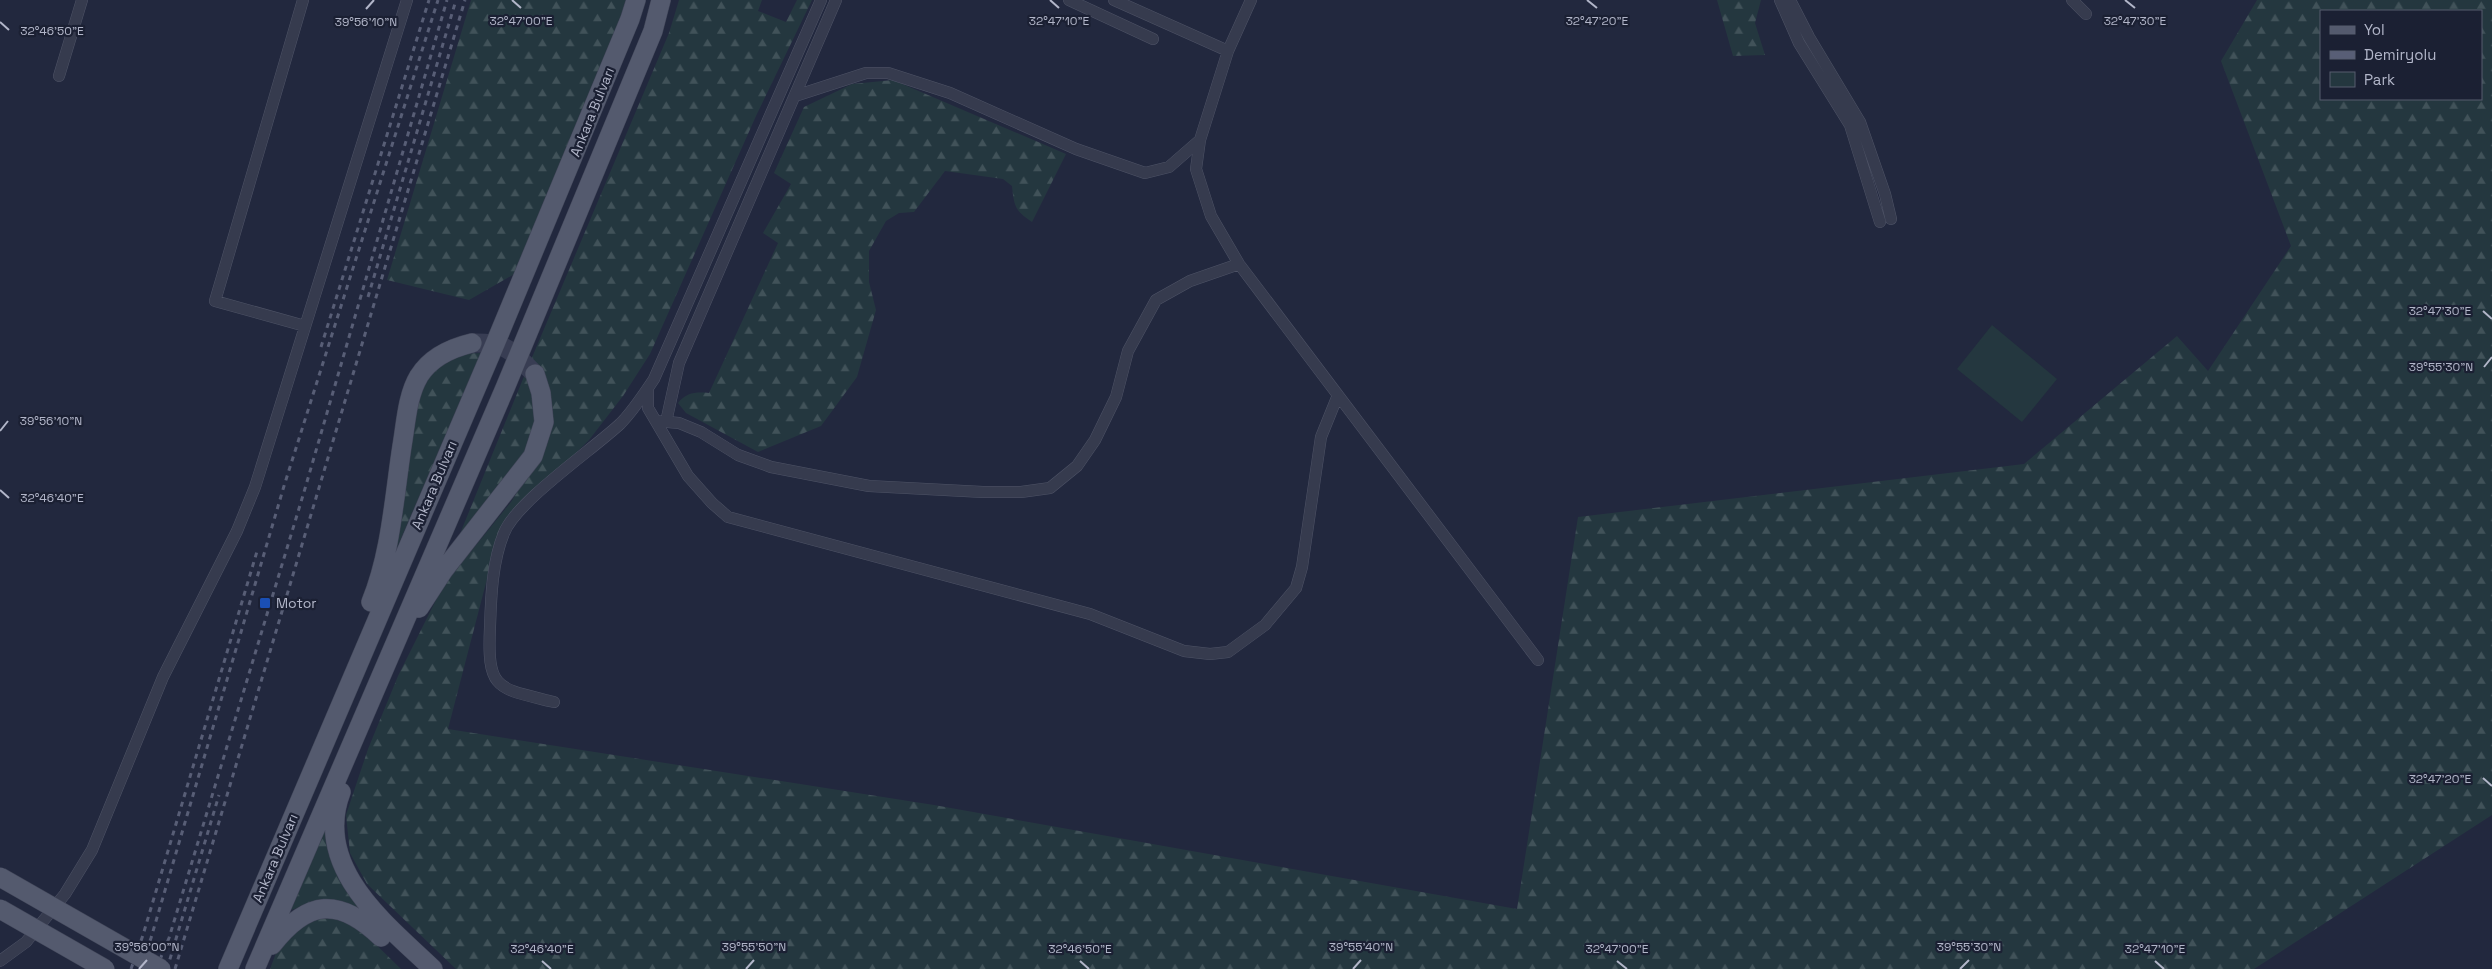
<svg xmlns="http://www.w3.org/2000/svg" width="2492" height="969" font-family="'Space Grotesk',sans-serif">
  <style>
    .green { fill: #24373f }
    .forest { fill: url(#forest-firs); fill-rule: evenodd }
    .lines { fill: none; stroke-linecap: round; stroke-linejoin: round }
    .primary-tunnel { stroke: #383d53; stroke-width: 19; stroke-dasharray: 19 9; stroke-linecap: butt }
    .street-casing { stroke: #4e5366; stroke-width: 12 }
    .primary-casing { stroke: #3f4457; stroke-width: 20 }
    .street { stroke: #363b4e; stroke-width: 11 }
    .primary { stroke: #545a6e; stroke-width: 19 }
    .rail { stroke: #585e76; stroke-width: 3; stroke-dasharray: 5 5; stroke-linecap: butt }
    .primary-bridge-casing { stroke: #3f4457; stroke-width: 20; stroke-linecap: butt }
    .primary-bridge { stroke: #545a6e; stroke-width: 19 }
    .ticks { fill: none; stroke: #b2b6c9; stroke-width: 2 }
    .transit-dot { fill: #1a4fb4; stroke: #1b2033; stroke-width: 2 }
    .labels { text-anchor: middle; stroke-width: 4.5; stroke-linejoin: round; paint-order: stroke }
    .street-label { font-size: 14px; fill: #b2b6c9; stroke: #1b2033 }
    .poi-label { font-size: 14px; fill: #b2b6c9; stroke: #1b2033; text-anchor: start }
    .ticks-label { font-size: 12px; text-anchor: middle; fill: #b2b6c9; stroke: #1b2033; stroke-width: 4.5; stroke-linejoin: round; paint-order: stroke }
  </style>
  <defs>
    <pattern id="forest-firs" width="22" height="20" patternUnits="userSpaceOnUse" patternTransform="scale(1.25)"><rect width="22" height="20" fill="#24373f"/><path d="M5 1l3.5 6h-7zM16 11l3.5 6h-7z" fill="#415259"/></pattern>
  </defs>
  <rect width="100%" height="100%" fill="#22283e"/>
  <path class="green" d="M1992 325 2057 379 2022 422 1957 369Z"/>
  <path class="forest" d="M471 0H626L618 26 518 272 469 300 387 280Z
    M679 0H762L758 11 786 22 797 0H812L756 116 650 354 623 396 589 440 500 529 448 729 934 805 1517 909 1578 517 2024 464 2177 336 2208 371 2291 246 2221 61 2257 0H2492V815L2254 969H456L367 884 350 853 346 815 368 749 398 676 443 586 511 502 540 456 548 429 552 402 542 369 537 414 523 459 455 546 525 374 669 33ZM2321 11H2481V99H2321Z
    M1717 0H1761L1755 23 1765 55 1733 56Z
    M893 80 1066 154 1032 222C1015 211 1014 206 1012 186L1003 179 945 171 914 212 899 213 886 221 869 251V282L876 310 857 377 821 426 758 452 686 413 678 403C687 392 696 392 709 393L778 243 763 233 791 184 774 173 804 107 852 84Z
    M482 353 395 552 416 398 431 372 452 354Z
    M327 824 372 918 318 902 291 910Z
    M336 916 360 929 401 969H270L279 945 306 921Z"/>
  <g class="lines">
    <path class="primary-tunnel" d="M472 343C508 342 511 351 535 374"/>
    <g class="street-casing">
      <path id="street" d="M303 0 215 301 305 326
        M1069 0 1153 39
        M1114 0 1228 51
        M1251 0 1228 51 1200 140 1196 169 1211 216 1239 264 1538 660
        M1780 0 1799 43 1850 125 1880 222
        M1790 0 1809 37 1860 122 1885 194 1891 219
        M2072 0 2086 14
        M59 76 82 0
        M795 96 866 73H888L950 93 1076 149 1145 173 1169 167 1200 140
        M648 388V408L688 476 712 503 728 517 1090 614 1184 651 1210 654 1228 652 1265 625 1296 588 1302 567 1321 437 1338 395
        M656 421 679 423 701 432 738 455 771 467 869 486 983 492H1021L1050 488 1077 466 1095 440 1116 397 1128 351 1156 300 1190 281 1239 264
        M666 422 679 363 836 0
        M554 702C497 688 487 691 490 627 491 597 492 562 504 533 516 502 592 450 620 424 633 411 644 394 654 379L821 0
        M0 961 26 942 65 894 92 850 163 677 237 531 255 487 407 0"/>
    </g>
    <g class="primary-casing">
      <path id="primary" d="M371 602C391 553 394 498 402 446 406 423 407 396 419 376 431 357 451 348 472 343
        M419 608 443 571 533 456 544 422 541 393 535 374
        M341 792C312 868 386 924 433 969
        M272 945C308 899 339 897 381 937
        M228 969 495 344 630 19 636 0
        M255 969 505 388 653 31 661 0"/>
    </g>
    <use href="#street" class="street"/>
    <use href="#primary" class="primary"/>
    <path class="rail" d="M368 297 456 0
      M321 347 429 0
      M131 969 143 935 258 548
      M140 969 151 938 284 486 438 0
      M156 969 169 938 304 492 447 0
      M167 969 219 795
      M175 969 465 0"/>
    <g class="primary-bridge-casing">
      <path id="primary-bridge" d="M0 877 161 969
        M0 909 105 969"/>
    </g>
    <use href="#primary-bridge" class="primary-bridge"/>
  </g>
  <path class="ticks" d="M512 0 521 8M1050 0 1059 8M1587 0 1597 8M2125 0 2135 8M366 9 374 0M0 22 9 30M2483 311 2492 319M2484 367 2492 357M0 431 8 421M0 490 9 498M2483 778 2492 786M542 961 551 969M1080 961 1089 969M1617 961 1627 969M2155 961 2164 969M139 969 147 960M746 969 754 960M1353 969 1361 960M1960 969 1969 960"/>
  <rect class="transit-dot" x="259" y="597" width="12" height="12" rx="2.5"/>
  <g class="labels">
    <g class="street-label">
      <text transform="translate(592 112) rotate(-68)" y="5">Ankara Bulvarı</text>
      <text transform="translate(434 485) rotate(-67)" y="5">Ankara Bulvarı</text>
      <text transform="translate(275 858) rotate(-67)" y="5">Ankara Bulvarı</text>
    </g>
    <g class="poi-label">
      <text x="276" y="608">Motor</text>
    </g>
  </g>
  <g class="ticks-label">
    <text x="521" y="25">32°47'00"E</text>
    <text x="1059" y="25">32°47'10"E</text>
    <text x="1597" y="25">32°47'20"E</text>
    <text x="2135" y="25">32°47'30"E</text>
    <text x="366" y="26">39°56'10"N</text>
    <text x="52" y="35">32°46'50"E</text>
    <text x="2440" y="315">32°47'30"E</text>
    <text x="2441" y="371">39°55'30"N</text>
    <text x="51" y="425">39°56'10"N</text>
    <text x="52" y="502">32°46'40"E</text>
    <text x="2440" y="783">32°47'20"E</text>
    <text x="147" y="951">39°56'00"N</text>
    <text x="754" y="951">39°55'50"N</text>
    <text x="1361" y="951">39°55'40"N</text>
    <text x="1969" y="951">39°55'30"N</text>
    <text x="542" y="953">32°46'40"E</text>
    <text x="1080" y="953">32°46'50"E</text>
    <text x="1617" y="953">32°47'00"E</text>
    <text x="2155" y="953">32°47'10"E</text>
  </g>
  <rect x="2320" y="10" width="162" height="90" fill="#1b2033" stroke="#575c6f"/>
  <rect x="2330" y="26" width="25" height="8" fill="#545a6e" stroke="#575c6f"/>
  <text x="2364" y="35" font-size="15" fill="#b2b6c9">Yol</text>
  <rect x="2330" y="51" width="25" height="8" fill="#585e76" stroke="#575c6f"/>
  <text x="2364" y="60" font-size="15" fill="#b2b6c9">Demiryolu</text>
  <rect x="2330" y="72" width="25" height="15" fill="#24373f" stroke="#575c6f"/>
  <text x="2364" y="85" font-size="15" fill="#b2b6c9">Park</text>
</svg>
